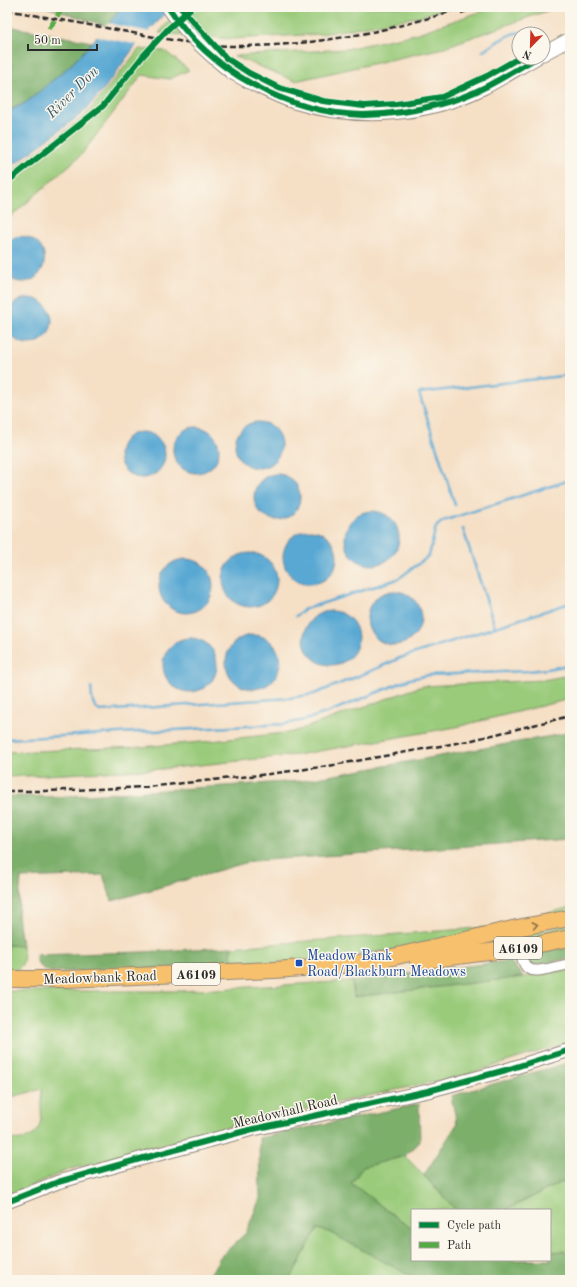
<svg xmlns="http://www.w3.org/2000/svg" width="577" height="1287" font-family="'Old Standard TT',serif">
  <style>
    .green { fill: #9acb7a; stroke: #627b52 }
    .forest { fill: #7baf6a; stroke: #536d4a }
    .water { fill: #59a8d3; stroke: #426a7f }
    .pier { fill: #f5dfc5 }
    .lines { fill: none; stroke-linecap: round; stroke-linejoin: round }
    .stream { stroke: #59a8d3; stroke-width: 2.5 }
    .minor-casing { stroke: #908578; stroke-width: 12 }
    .tertiary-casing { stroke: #908578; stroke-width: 15 }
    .primary-casing { stroke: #908578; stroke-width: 18 }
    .minor { stroke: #fff; stroke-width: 10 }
    .tertiary { stroke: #fff; stroke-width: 13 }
    .primary { stroke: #f7c06c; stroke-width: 16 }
    .rail { stroke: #2b2b2b; stroke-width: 2.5; stroke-dasharray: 6 3; stroke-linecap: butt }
    .tertiary-bridge-casing { stroke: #908578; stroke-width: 15; stroke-linecap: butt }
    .tertiary-bridge { stroke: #fff; stroke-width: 13 }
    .quiet { stroke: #54ab44; stroke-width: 5; stroke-dasharray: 10 5; stroke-linecap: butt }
    .cycleway-casing { stroke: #fbf7ec; stroke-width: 8 }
    .cycleway { stroke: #00873e; stroke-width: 6 }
    .oneway { stroke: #876e48 }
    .transit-dot { fill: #1a4fb4; stroke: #fbf7ec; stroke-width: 1.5 }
    .labels { text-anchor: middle; stroke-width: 3; stroke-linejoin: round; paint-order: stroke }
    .shield { fill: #fbf7ec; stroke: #696865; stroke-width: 1 }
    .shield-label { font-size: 13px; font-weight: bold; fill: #2b2b2b }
    .transit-label { font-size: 14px; fill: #164399; stroke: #fbf7ec; text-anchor: start }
    .street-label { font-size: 14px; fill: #2b2b2b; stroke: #fbf7ec }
    .water-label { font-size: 15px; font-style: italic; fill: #3d5d6e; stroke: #fbf7ec }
  </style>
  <rect width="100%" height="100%" fill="#fbf7ec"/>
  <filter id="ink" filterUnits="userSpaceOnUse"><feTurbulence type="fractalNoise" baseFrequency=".025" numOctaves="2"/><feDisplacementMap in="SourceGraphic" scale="8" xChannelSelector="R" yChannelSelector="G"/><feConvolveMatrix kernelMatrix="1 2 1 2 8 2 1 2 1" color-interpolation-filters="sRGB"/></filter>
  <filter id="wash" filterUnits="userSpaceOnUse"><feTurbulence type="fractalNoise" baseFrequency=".012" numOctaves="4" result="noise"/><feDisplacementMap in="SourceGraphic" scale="16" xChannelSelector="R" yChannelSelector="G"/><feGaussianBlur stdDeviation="0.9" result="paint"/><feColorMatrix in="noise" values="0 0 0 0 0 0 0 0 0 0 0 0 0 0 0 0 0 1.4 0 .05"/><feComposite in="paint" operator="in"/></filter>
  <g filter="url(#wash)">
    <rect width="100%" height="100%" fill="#f5dfc5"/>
    <path class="green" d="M181 7H448L422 16 322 34 232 39 159 33Z
      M494 7H558L439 49 295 81 234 56 346 49 415 34Z
      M139 49 165 51 189 70 170 79 142 75 81 155 7 220V175L85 116Z
      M570 675V699L456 727 297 755 162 769 7 777V752L139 747 202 742 293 732 422 686 543 680Z
      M570 907V913L401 949 303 961 232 966 231 947 503 926Z
      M570 924V931L524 941 523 935Z
      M7 945 22 946C26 960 24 970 7 972Z
      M570 969V1042L462 1076 254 1120 68 1170 7 1196V1140C14 1139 23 1140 29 1137 47 1131 39 1102 42 1089L7 1098V991H181L352 981 354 997 523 977Z
      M405 1156 456 1210H412V1229L351 1184 363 1167Z
      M570 1178V1255L564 1251 550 1252V1210H507Z
      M317 1229 329 1232 418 1280H290Z"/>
    <path class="forest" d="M46 7H122L107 26Z
      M7 26 92 42 73 63 27 102 7 112Z
      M570 732V839L252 861 112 901 103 875 21 878 18 915 22 946 7 945V796L56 797 301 781 557 735Z
      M570 944V958L530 966 525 957Z
      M231 947 232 966 51 972C42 969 36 965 36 955L141 952Z
      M506 961 511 962 523 977 354 997 352 981Z
      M570 1062V1178L505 1210H456L424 1175 457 1124 451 1096Z
      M419 1104 420 1142 405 1156 363 1167 351 1183 412 1229V1260H550V1252L564 1251 570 1255V1273L564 1279 565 1280H418L329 1232 317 1229 290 1280H207L220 1257 246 1233 260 1198 259 1138Z"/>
    <path class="water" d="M122 7H172L139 41 104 89 83 113 7 170V112L27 102 73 63 107 26Z
      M20 236C63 241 43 299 7 277V242L13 238Z
      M6 321a23 23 0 1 1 46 0a23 23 0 1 1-46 0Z
      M235 445a23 23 0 1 1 46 0a23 23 0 1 1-46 0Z
      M173 450a23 23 0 1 1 46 0a23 23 0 1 1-46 0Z
      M119 455a23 23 0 1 1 46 0a23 23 0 1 1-46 0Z
      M254 497a23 23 0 1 1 46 0a23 23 0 1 1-46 0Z
      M345 538a27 27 0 1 1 54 0a27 27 0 1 1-54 0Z
      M283 557a27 27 0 1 1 54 0a27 27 0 1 1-54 0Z
      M223 580a27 27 0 1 1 54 0a27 27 0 1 1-54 0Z
      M159 586a27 27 0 1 1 54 0a27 27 0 1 1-54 0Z
      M367 618a27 27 0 1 1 54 0a27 27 0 1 1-54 0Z
      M304 638a27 27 0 1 1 54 0a27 27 0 1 1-54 0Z
      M226 662a27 27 0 1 1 54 0a27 27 0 1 1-54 0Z
      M163 665a27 27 0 1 1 54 0a27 27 0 1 1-54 0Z"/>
    <path class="pier" d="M107 23 150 32 139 45 95 36Z"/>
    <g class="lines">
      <path class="stream" d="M483 51C505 37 513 28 540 33
        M455 505 419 393 570 375
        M463 529 495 627
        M296 616 305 609 398 579 429 556 435 530 437 526 443 521 570 480
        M91 687C92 697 91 705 100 711L290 698 314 694 371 671 400 658 570 603
        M7 739 284 724 305 720 329 712 410 679 429 675 528 671 547 669 570 665"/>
    </g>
  </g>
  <g filter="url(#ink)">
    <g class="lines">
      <g class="minor-casing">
        <path id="minor" d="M517 928C524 977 522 975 570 964"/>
      </g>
      <g class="tertiary-casing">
        <path id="tertiary" d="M543 54 570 39
          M231 72C251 83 272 95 294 102 356 121 425 117 483 88 501 79 518 68 536 58
          M7 1202 58 1182 140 1159 249 1130 428 1091 506 1070 570 1050"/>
      </g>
      <g class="primary-casing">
        <path id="primary" d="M418 961 520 948 570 938
          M7 979H65L182 974 274 970 345 965 384 959 517 928 570 918"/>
      </g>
      <use href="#minor" class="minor"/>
      <use href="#tertiary" class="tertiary"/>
      <use href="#primary" class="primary"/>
      <path class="rail" d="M7 10C44 17 80 23 117 30 155 37 192 45 231 46 310 47 389 32 465 7
        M461 13 479 7
        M7 791H44L147 787 269 774 328 766 468 741 570 716"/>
      <g class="tertiary-bridge-casing">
        <path id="tertiary-bridge" d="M168 7C185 33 207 53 231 72"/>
      </g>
      <use href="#tertiary-bridge" class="tertiary-bridge"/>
      <path class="quiet" d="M49 29 63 7"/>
      <g class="cycleway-casing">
        <path id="cycleway" d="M168 7C210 71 286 113 363 115 389 115 415 111 440 104 475 96 506 76 536 58
          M180 7 226 58 249 73 279 88 323 101 364 106 396 104 442 97 487 76 519 58
          M7 182 103 106 143 56 168 29 192 7
          M7 1202 58 1182 140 1159 249 1130 428 1091 506 1070 570 1050"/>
      </g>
      <use href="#cycleway" class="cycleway"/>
    </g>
    <defs><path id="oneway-chevron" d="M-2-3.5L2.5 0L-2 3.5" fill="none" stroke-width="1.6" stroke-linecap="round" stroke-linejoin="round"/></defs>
    <use class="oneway" href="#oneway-chevron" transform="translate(535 925) rotate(-11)"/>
  </g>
  <rect class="transit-dot" x="295" y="959" width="8" height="8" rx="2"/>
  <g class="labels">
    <g class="shield">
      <rect x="494" y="937" width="48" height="22" rx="3"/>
      <rect x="172" y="963" width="48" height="22" rx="3"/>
    </g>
    <g class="shield-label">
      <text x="518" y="953">A6109</text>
      <text x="196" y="979">A6109</text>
    </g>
    <g class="transit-label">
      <text x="307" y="960">Meadow Bank<tspan x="307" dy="16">Road/Blackburn Meadows</tspan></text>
    </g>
    <g class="street-label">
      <text transform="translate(100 977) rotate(-2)" y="5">Meadowbank Road</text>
      <text transform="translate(285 1111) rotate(-13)" y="5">Meadowhall Road</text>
    </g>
    <g class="water-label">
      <text transform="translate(72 92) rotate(-45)" y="5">River Don</text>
    </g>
  </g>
  <rect width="577" height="1287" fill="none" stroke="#fbf7ec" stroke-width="24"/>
  <rect x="411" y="1209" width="140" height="52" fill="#fbf7ec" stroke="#a8a59f"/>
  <rect x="419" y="1222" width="20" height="6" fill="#00873e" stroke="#a8a59f"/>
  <text x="447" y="1229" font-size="12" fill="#2b2b2b">Cycle path</text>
  <rect x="419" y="1242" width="20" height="6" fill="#54ab44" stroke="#a8a59f"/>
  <text x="447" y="1249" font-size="12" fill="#2b2b2b">Path</text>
  <g transform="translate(531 46) rotate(203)"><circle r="19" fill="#fbf7ec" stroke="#a8a59f"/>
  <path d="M0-3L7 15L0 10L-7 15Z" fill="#c8321e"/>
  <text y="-6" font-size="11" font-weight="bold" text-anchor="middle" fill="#2b2b2b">N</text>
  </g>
  <path d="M28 44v6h69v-6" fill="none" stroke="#2b2b2b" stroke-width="2"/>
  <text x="34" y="44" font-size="12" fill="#2b2b2b" stroke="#fbf7ec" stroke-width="3" paint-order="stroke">50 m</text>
</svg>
